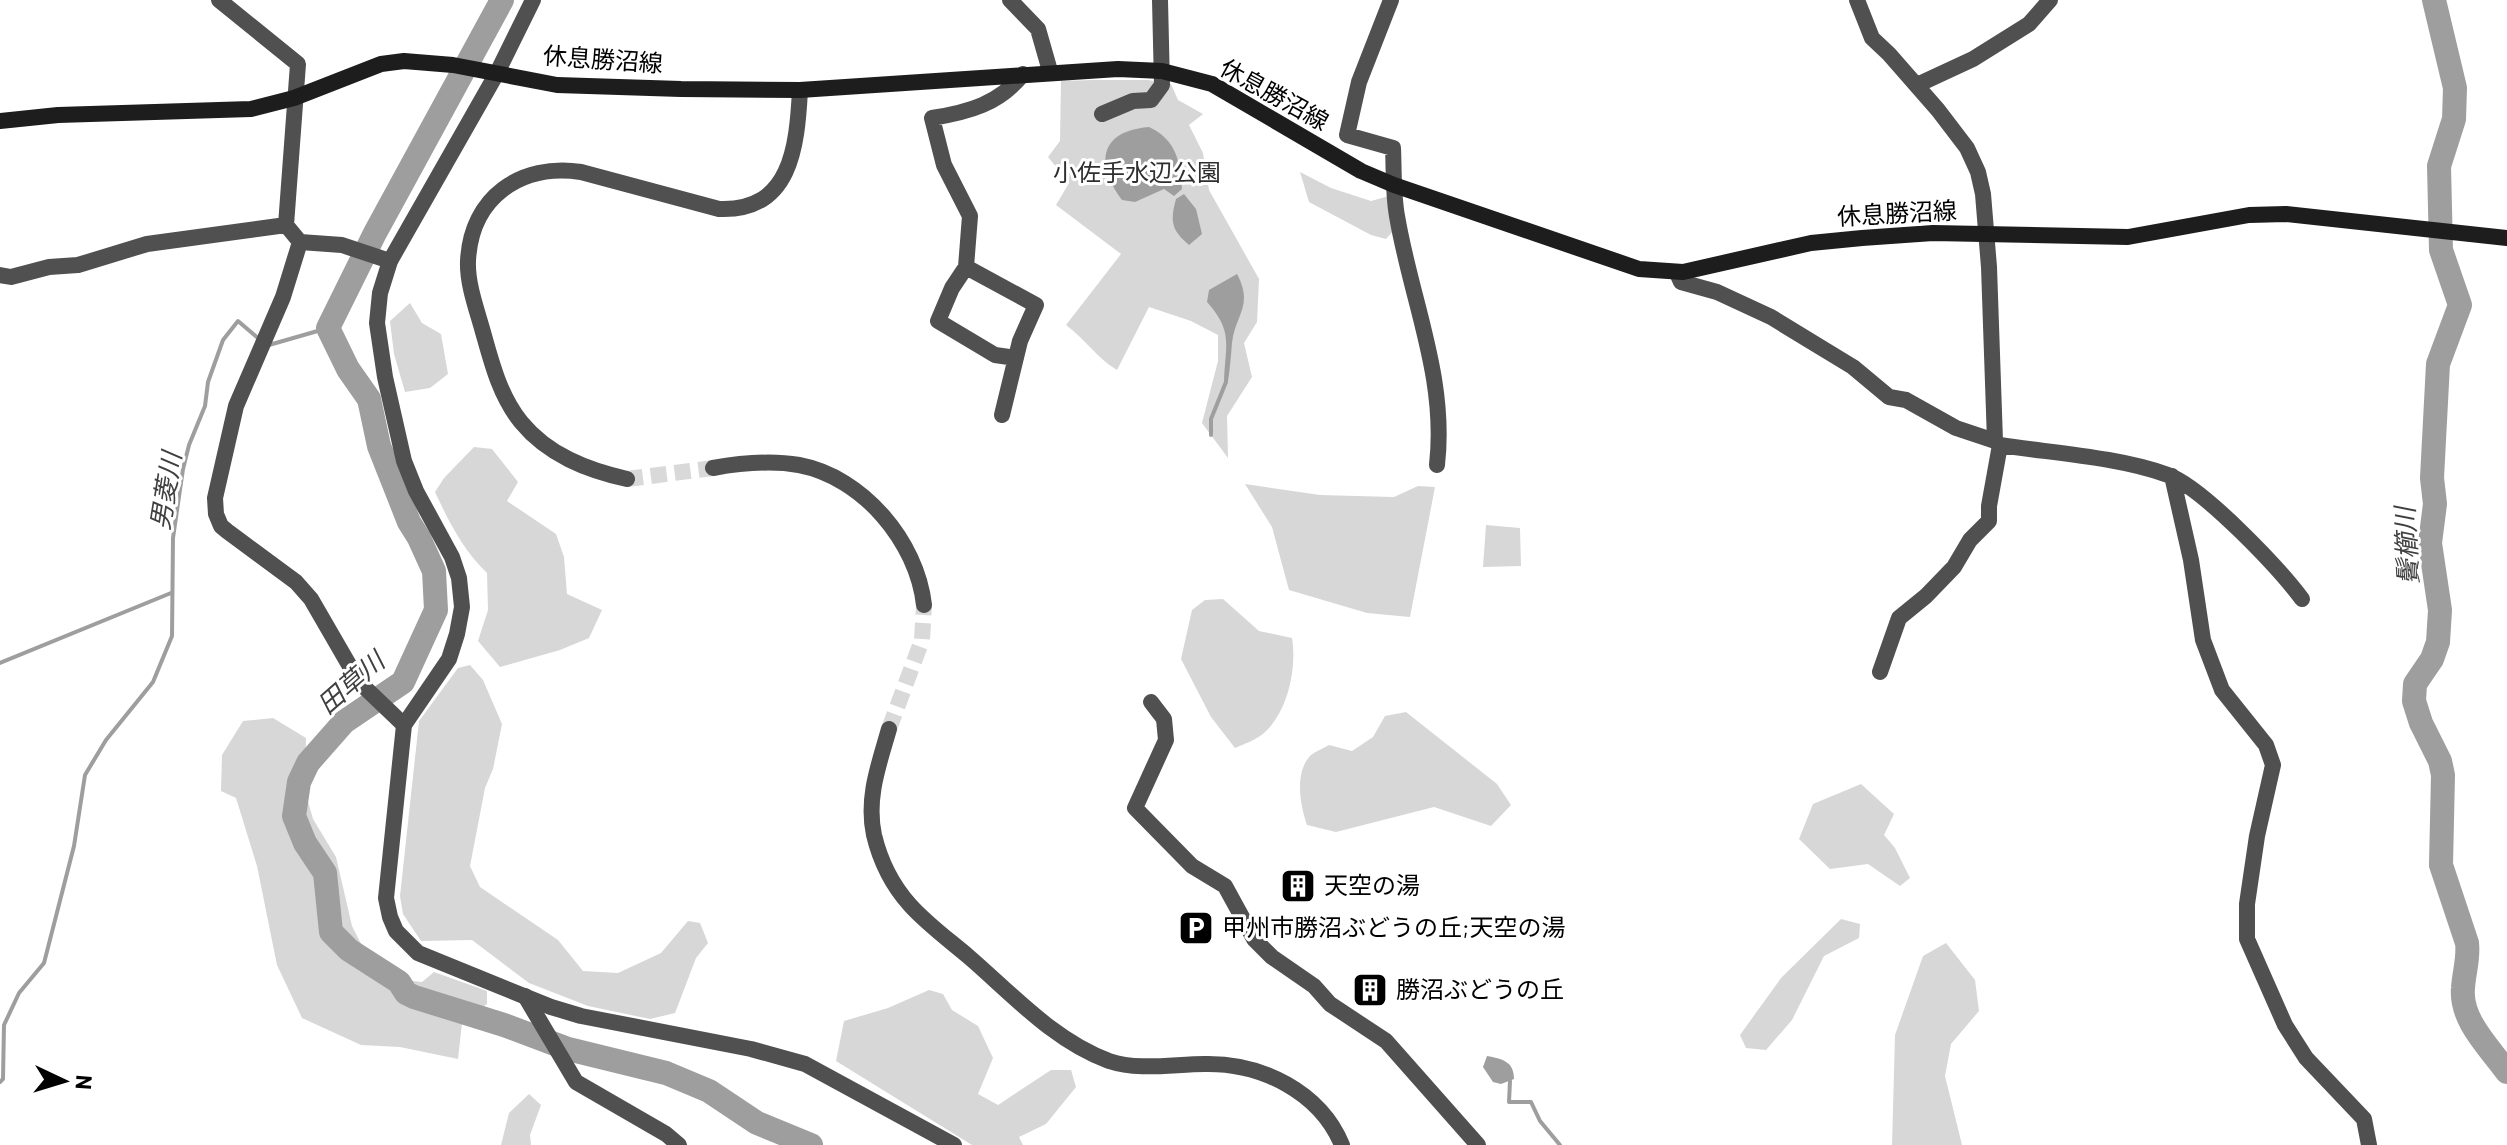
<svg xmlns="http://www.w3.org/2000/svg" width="2507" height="1145" font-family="Barlow,'Noto Sans JP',sans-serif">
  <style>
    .green { fill: #d7d7d7 }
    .water { fill: #9e9e9e }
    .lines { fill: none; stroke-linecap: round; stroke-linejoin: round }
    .stream { stroke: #9e9e9e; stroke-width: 4 }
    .river { stroke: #9e9e9e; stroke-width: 24 }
    .tertiary-tunnel { stroke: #d9d9d9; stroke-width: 16; stroke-dasharray: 16 8; stroke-linecap: butt }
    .minor { stroke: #505050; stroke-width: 16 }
    .tertiary { stroke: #505050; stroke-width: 16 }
    .secondary { stroke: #1d1d1d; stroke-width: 16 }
    .labels { text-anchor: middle; stroke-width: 6; stroke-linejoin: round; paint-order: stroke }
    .street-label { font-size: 24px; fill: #000; stroke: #fff }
    .park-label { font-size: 24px; fill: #2e2e2e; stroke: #fff }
    .poi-label { font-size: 24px; fill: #000; stroke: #fff; text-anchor: start }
    .water-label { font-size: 26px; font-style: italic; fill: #3f3f3f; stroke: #fff }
  </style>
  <rect width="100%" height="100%" fill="#fff"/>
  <path class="green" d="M1093 80H1148L1171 84 1178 100 1203 114 1189 125 1203 153 1209 190 1259 279 1257 322 1244 343 1252 377 1227 416 1228 458 1202 423 1218 361V335L1191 321 1149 307 1117 370C1097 358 1085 339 1066 325L1121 254 1056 205 1069 183 1048 157 1060 141 1061 81Z
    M1300 172 1331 188 1371 201 1389 196 1395 229 1386 239 1371 235 1309 202Z
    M410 303 422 323 441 334 448 374 430 388 405 392 394 354 390 321Z
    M474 447 492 449 518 482 507 501 556 534 564 557 567 594 602 610 589 638 560 650 500 667 478 641 488 610 487 573C463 550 449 522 435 492L444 478Z
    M1245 484 1320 495 1394 497 1418 486 1435 487 1410 617 1367 613 1289 590 1272 527Z
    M1486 525 1520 528 1521 566 1483 567Z
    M1223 599 1259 631 1292 638C1297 668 1288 712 1264 733 1256 740 1244 744 1235 748L1211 717 1181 659 1192 610 1205 600Z
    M470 665 483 680 502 724 493 769 485 788 470 866 480 887 558 940 583 971 618 973 661 953 688 921 700 923 708 943 696 958 675 1013 650 1019 588 1006 529 983 472 940 421 941 403 914 400 896 419 721 458 668Z
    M1406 712 1497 784 1511 805 1491 826 1434 807 1336 832 1307 825C1300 805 1294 772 1311 755 1316 751 1324 748 1329 745L1352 751 1373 737 1385 716Z
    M273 718 306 738 305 791 313 819 336 857 352 926 378 977 422 982 434 972 487 991V1004L462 1023 458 1059 400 1047 361 1045 302 1018 277 965 257 866 236 798 221 791 222 755 243 721Z
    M1861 784 1894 814 1884 835 1895 848 1910 878 1900 886 1868 864 1830 869 1799 839 1813 804Z
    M1841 919 1860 924 1859 938 1824 956 1792 1020 1766 1050 1746 1048 1740 1035 1781 978Z
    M1946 943 1975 980 1979 1011 1951 1044 1945 1076 1962 1145H1892L1895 1035 1923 956Z
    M929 990 943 994 952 1010 978 1026 993 1058 978 1094 998 1105 1051 1070H1071L1076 1087 1046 1124 1019 1137 1023 1145H972L836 1061 844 1021 888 1008Z
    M529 1094 541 1105 530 1135 531 1145H501L509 1113Z"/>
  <path class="water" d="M1149 127C1177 140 1180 162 1182 189L1174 196 1164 189 1135 202 1122 200C1095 164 1099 131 1149 127Z
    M1184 194 1196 209 1202 234 1189 245C1171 230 1170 221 1176 199Z
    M1237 274C1254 306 1235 315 1232 343 1231 356 1230 368 1228 381L1224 382C1225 345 1234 332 1207 302L1209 290Z
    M1487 1056C1502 1059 1514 1061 1514 1079L1501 1084 1493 1082 1483 1067Z"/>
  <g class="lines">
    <path class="stream" d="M269 345 328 328
      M1211 435V419L1226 382
      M0 663 171 593
      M1510 1081 1509 1102H1531L1540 1121 1560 1145
      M0 1082 3 1079 4 1025 19 993 44 963 74 846 85 775 106 740 153 682 172 636 173 538 183 469 189 445 205 406 208 382 223 340 238 321 259 339"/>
    <path class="river" d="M502 0 375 233 328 328 348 369 369 399 379 446 409 522 419 538 434 571 436 610 403 682 344 722 308 763 299 782 294 816 305 843 325 873 331 932 349 950 399 982 406 993 414 997 504 1025 568 1049 666 1073 709 1091 757 1123 811 1145
      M2434 0 2455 88 2454 119 2439 166 2441 250 2460 305 2438 364 2432 478 2435 504 2430 543 2440 610 2438 642 2432 659 2415 684 2414 701 2421 723 2440 761 2443 775 2441 865 2467 943C2469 958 2464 972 2463 988 2460 1020 2489 1047 2507 1072"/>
    <path class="tertiary-tunnel" d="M627 479 713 468
      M889 729 922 640 924 605"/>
    <path class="minor" d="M219 0 298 64 286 225 300 242 342 245 390 261
      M1010 0 1038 29 1050 71
      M1391 0 1359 82 1347 135 1393 148C1394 170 1393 194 1397 216 1411 300 1447 377 1437 465
      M1857 0 1872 38 1889 54 1938 110 1967 148 1978 172 1983 194 1989 267 1995 441 2000 445 1989 506V521L1970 540 1954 567 1926 596 1899 618 1880 672
      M1917 85 1973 59 2029 24 2050 0
      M1102 114 1133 101 1151 100 1162 85 1160 0
      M300 242 283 297 236 406 215 498 216 514 221 526 227 531 296 582 311 599 359 682 404 725
      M966 267 952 288 938 321 995 355 1016 358
      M1677 273 1681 282 1717 292 1771 317 1853 367 1889 397 1906 400 1956 428 1995 441
      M0 275 11 277 49 267 78 265 147 244 286 225
      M1002 415 1020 341 1036 305 966 267 970 216 944 165 932 118C969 112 999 104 1023 74
      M2000 445C2052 453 2119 457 2168 475 2203 488 2278 567 2302 599
      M2172 476 2191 560 2203 640 2222 690 2266 745 2273 765 2257 836 2247 904V939L2285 1025 2306 1058 2364 1119 2369 1145
      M1151 702 1164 719 1166 740 1135 808 1192 866 1225 886 1254 939 1272 957 1314 986 1330 1004 1386 1041 1478 1145
      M525 996 576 1082 666 1134 679 1145"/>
    <path class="tertiary" d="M533 0 497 73 390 261 380 293 377 323 385 377 404 461 416 491 452 557 459 578 462 607 457 634 449 659 404 725 386 898 390 917 396 931 418 953 551 1007 581 1016 751 1049 805 1064 954 1145
      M713 468C741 463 770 460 799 465 863 477 917 542 924 605
      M627 479C587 470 548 455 521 422 500 396 492 364 483 332 477 310 467 284 468 261 471 197 521 163 581 172L719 209C791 212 797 147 800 90
      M889 729C879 764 866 798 874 835 880 860 892 885 910 905 927 924 949 940 969 957 1012 994 1054 1041 1109 1061 1139 1071 1174 1064 1205 1064 1262 1063 1320 1092 1342 1145"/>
    <path class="secondary" d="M0 121 58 115 251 109 294 98 381 64 404 61 453 65 557 85 681 89 800 90 1118 69 1162 71 1212 84 1361 171 1394 185 1639 269 1683 272 1811 243 1862 238 1933 233 2128 237 2249 215 2286 214 2507 238"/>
  </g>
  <defs>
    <g id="building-square" transform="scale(1.8)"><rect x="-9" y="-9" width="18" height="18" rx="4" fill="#000" stroke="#fff"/><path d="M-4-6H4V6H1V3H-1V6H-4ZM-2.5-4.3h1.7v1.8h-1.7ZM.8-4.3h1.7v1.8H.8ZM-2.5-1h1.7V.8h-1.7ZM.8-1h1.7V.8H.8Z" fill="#fff"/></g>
    <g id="parking-square" transform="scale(1.8)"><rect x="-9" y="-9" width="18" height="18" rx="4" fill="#000" stroke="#fff"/><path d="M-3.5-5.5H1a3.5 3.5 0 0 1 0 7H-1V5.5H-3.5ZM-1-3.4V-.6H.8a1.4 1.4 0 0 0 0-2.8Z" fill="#fff"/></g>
  </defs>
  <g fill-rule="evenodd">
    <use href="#building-square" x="1298" y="886"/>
    <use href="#parking-square" x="1196" y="928"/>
    <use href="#building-square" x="1370" y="990"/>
  </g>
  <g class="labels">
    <g class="street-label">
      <text transform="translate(603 60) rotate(4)" y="8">休息勝沼線</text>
      <text transform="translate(1274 95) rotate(29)" y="8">休息勝沼線</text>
      <text transform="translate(1897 214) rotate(-3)" y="8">休息勝沼線</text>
    </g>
    <g class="park-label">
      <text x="1137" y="181">小佐手水辺公園</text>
    </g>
    <g class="poi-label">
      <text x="1324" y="894">天空の湯</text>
      <text x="1222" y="936">甲州市勝沼ぶどうの丘;天空の湯</text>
      <text x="1396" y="998">勝沼ぶどうの丘</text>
    </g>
    <g class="water-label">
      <text transform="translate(166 491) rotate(-81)" y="9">男菱川</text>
      <text transform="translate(2407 546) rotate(-93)" y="9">鬢櫛川</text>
      <text transform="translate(351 683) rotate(-41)" y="9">田草川</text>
    </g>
  </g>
  <g transform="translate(64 1081) rotate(94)" stroke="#ffffff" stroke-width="6" paint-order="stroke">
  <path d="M0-6L14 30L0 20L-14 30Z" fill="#000000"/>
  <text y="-12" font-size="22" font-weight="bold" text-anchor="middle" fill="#000000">N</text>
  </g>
</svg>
